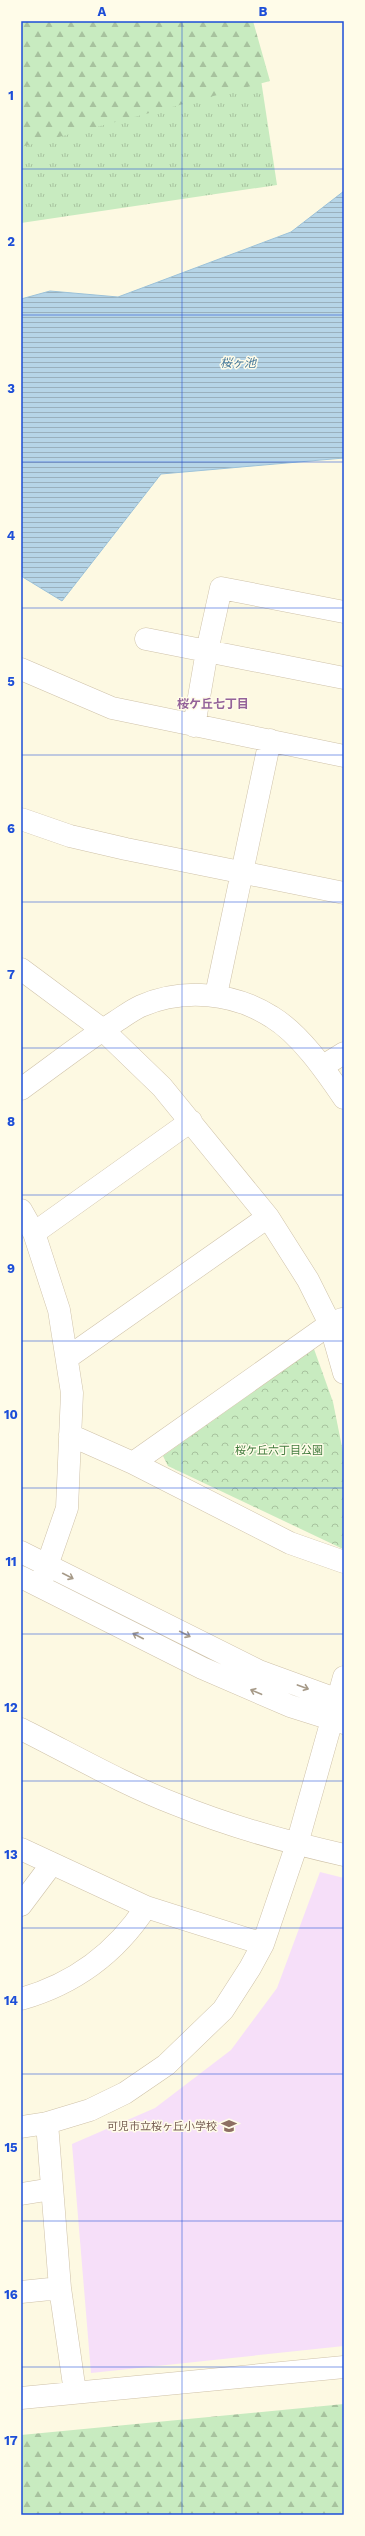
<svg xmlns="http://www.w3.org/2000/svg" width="365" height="2536" font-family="'Work Sans','Noto Sans JP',sans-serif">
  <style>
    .education { fill: #f6dff9 }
    .grass { fill: url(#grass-tufts) }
    .forest { fill: url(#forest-firs) }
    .park { fill: url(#park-crowns) }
    .water { fill: url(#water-rules); stroke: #9cc2d9 }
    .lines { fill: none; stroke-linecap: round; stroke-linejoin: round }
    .minor-casing { stroke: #cfc2a9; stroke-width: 23 }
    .minor { stroke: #fff; stroke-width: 22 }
    .oneway { stroke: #a69a88 }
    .grid { fill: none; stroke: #1d4ed8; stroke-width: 1; stroke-opacity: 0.55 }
    .labels { text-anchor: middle; stroke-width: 3; stroke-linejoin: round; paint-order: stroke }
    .park-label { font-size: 11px; fill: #437c3f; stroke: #fffce9 }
    .education-label { font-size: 11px; fill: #785e54; stroke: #fffce9; text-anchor: end }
    .water-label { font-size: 12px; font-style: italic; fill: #467899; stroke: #fffce9 }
    .neighbourhood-label { font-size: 12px; font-weight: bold; fill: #94639a; stroke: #fffce9 }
    .neatline { fill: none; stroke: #1d4ed8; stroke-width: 1.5 }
    .grid-label { font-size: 13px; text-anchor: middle; font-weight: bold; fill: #1d4ed8 }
  </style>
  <defs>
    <pattern id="grass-tufts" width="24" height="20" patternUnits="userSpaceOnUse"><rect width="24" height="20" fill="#c8ebc0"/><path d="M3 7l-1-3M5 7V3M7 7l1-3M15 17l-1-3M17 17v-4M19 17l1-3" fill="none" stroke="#a7c29e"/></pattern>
    <pattern id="forest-firs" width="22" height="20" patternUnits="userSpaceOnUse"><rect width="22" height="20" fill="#c8ebc0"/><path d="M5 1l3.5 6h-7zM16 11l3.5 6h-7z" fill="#a7c29e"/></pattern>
    <pattern id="park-crowns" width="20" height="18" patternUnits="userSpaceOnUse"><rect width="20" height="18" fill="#c8ebc0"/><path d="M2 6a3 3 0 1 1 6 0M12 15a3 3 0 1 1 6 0" fill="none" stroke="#a7c29e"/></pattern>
    <pattern id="water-rules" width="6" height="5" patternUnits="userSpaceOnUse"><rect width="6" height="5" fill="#b6d5e7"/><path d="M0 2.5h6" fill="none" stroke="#99b0bd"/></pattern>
  </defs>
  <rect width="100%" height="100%" fill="#fdf9e2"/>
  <path class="education" d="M320 1872 344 1878V2346L91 2373 72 2144 155 2108 231 2050 277 1988Z"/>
  <path class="grass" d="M21 21H252L277 185 21 223Z"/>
  <path class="forest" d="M21 21H253L270 81 21 147Z
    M344 2404V2515H21V2435Z"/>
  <path class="park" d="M314 1349 333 1402 344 1457 343 1549 168 1466 163 1456Z"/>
  <path class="water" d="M344 191V458L161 474 62 601 21 576V299L50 291 118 297 291 232Z"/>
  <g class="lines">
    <g class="minor-casing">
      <path id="minor" d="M146 639 344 678
        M21 669 112 708 344 756
        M194 726 207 651 221 588 344 612
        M21 819 70 836 126 849 344 893
        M21 969 103 1030 162 1087 268 1217 308 1280 330 1324 344 1373
        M216 995 270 740
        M323 1066 344 1053
        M21 1089C52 1067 82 1043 115 1022 123 1017 132 1010 141 1006 183 988 233 992 272 1017 300 1034 325 1070 344 1098
        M21 1210 34 1233 59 1310 72 1393 67 1508 40 1586
        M34 1233 191 1121
        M67 1358 268 1217
        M70 1435 133 1463 290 1543 344 1562
        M133 1463 330 1324 342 1319
        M21 1552 259 1671 344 1702
        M21 1577 202 1668 290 1706 344 1723
        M21 1729C71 1754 123 1784 175 1804 229 1826 286 1842 344 1855
        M21 1849 146 1907 263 1944
        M21 1905 51 1865
        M21 1999C74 1984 116 1953 146 1907
        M47 2123 60 2288 75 2392
        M21 2127 47 2123 90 2110 125 2093 166 2065 223 2010 250 1968 263 1944 297 1844 344 1677
        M21 2194 52 2189
        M21 2292 60 2288
        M21 2398 344 2367"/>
    </g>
    <use href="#minor" class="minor"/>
  </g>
  <defs><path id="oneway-shaft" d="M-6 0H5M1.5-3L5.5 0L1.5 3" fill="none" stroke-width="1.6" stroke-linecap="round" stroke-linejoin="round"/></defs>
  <g class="oneway">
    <use href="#oneway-shaft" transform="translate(68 1576) rotate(27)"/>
    <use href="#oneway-shaft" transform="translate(185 1634) rotate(27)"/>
    <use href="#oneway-shaft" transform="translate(138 1636) rotate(-153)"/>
    <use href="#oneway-shaft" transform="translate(303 1687) rotate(20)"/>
    <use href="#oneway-shaft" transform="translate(256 1692) rotate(-157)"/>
  </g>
  <path class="grid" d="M182 21V2515M21 169H344M21 315H344M21 462H344M21 608H344M21 755H344M21 902H344M21 1048H344M21 1195H344M21 1341H344M21 1488H344M21 1634H344M21 1781H344M21 1928H344M21 2074H344M21 2221H344M21 2367H344"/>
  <defs>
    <g id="school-bare" transform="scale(1.2)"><path d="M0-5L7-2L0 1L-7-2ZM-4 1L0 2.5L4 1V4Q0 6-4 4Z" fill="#8d6e63" stroke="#fffce9" stroke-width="2.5" paint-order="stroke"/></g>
  </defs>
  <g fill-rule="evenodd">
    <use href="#school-bare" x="229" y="2126"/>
  </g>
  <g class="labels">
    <g class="park-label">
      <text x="279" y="1454">桜ケ丘六丁目公園</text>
    </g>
    <g class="education-label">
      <text x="217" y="2130">可児市立桜ヶ丘小学校</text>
    </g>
    <g class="water-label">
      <text x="238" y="367">桜ヶ池</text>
    </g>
    <g class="neighbourhood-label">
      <text x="213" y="708">桜ケ丘七丁目</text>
    </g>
  </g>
  <rect width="365" height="2536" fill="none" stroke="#fffce9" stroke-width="44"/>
  <rect x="22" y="22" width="321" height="2492" class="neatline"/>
  <g class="grid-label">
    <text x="102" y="16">A</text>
    <text x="263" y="16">B</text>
    <text x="11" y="100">1</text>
    <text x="11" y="246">2</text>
    <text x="11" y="393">3</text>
    <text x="11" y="540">4</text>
    <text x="11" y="686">5</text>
    <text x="11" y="833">6</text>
    <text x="11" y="979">7</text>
    <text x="11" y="1126">8</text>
    <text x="11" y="1273">9</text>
    <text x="11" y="1419">10</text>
    <text x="11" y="1566">11</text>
    <text x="11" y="1712">12</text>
    <text x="11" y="1859">13</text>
    <text x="11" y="2005">14</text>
    <text x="11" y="2152">15</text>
    <text x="11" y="2299">16</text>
    <text x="11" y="2445">17</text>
  </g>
</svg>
